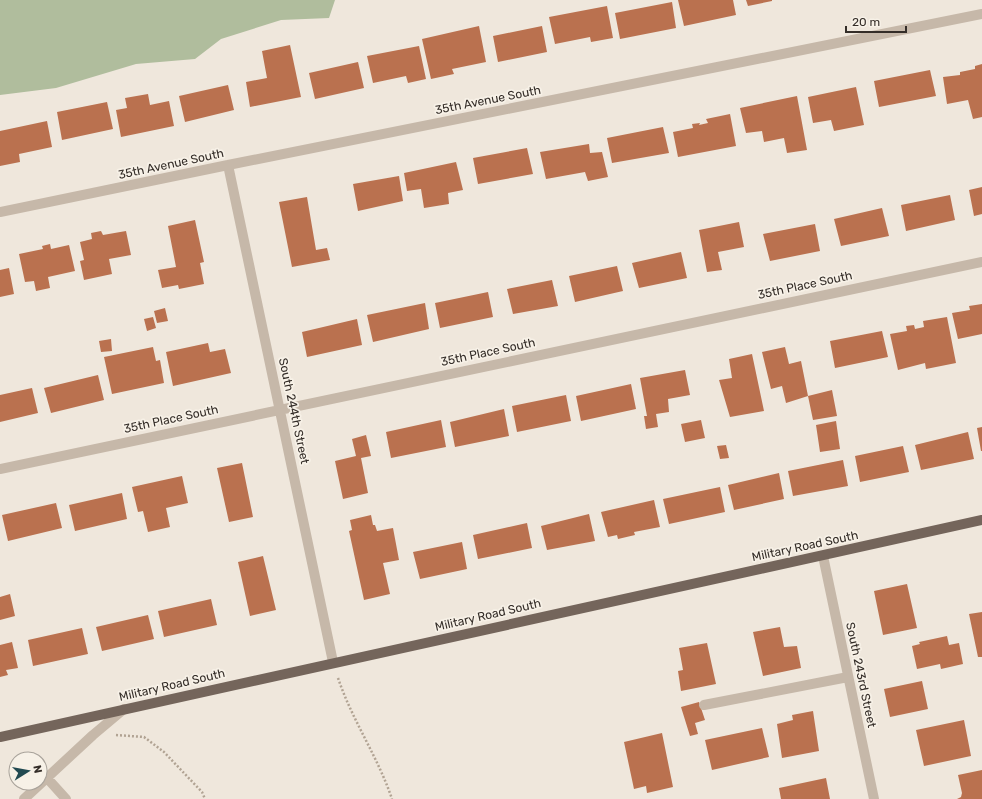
<svg xmlns="http://www.w3.org/2000/svg" width="982" height="799" font-family="Rubik,sans-serif">
  <style>
    .green { fill: #b0bd9d }
    .building { fill: #ba714f }
    .lines { fill: none; stroke-linecap: round; stroke-linejoin: round }
    .path { stroke: #b1a393; stroke-width: 2.5; stroke-dasharray: 2 2; stroke-linecap: butt }
    .minor { stroke: #c6b8a9; stroke-width: 10 }
    .major { stroke: #74655b; stroke-width: 10 }
    .labels { text-anchor: middle; stroke-width: 3.5; stroke-linejoin: round; paint-order: stroke }
    .street-label { font-size: 12px; fill: #342d28; stroke: #f7f1e7 }
  </style>
  <rect width="100%" height="100%" fill="#efe7dc"/>
  <path class="green" d="M0 0H335L329 18 281 20 221 39 195 59 136 64 56 88 0 95Z"/>
  <path class="building" d="M678 0H733L736 15 684 26Z
    M746 0H772V1L748 6Z
    M672 2 676 28 620 39 615 13Z
    M607 6 613 38 591 42 590 37 555 44 549 17Z
    M479 26 486 62 452 69 454 74 431 79 422 39Z
    M542 26 547 52 498 62 493 36Z
    M290 45 301 97 250 107 246 82 267 78 262 51Z
    M419 46 426 79 408 83 406 76 373 83 367 56Z
    M358 62 364 88 315 99 309 73Z
    M982 64V117L973 119 968 100 947 104 943 77 960 75V72L975 69V66Z
    M930 70 936 96 879 107 874 81Z
    M228 85 234 110 185 122 179 96Z
    M856 87 864 125 834 131 831 120 813 123 808 97Z
    M148 94 150 105 169 101 174 126 121 137 116 110 127 108 125 98Z
    M797 96 807 150 787 153 784 138 764 142 762 131 746 133 740 108Z
    M107 102 113 129 62 140 57 112Z
    M730 114 736 146 678 157 673 132 693 128 692 124 700 123 699 125 708 123 706 119Z
    M47 121 52 147 19 154 20 162 0 166V131Z
    M663 127 669 153 612 163 607 138Z
    M589 144 590 153 602 152 608 177 588 181 585 172 546 179 540 152Z
    M527 148 533 174 478 184 473 158Z
    M456 162 463 190 448 193 449 204 424 208 421 189 407 191 404 173Z
    M399 176 403 201 358 211 353 184Z
    M982 187V214L974 216 969 190Z
    M950 195 955 220 906 231 901 205Z
    M307 197 316 250 327 248 330 260 292 267 279 202Z
    M882 208 889 236 841 246 834 219Z
    M195 220 204 262 200 263 204 284 179 289 178 285 162 288 158 270 176 267 168 226Z
    M739 222 744 247 718 252 722 270 707 272 699 230Z
    M815 224 820 251 770 261 763 234Z
    M101 231 103 235 126 231 131 255 109 259 112 274 84 280 80 261 84 260 80 242 92 239 91 233Z
    M50 244 51 249 69 245 75 271 48 277 50 288 36 291 34 281 25 282 19 254 43 249 42 246Z
    M681 252 687 278 639 288 632 263Z
    M617 266 623 291 575 302 569 276Z
    M9 268 14 294 0 297V270Z
    M552 280 558 306 513 314 507 289Z
    M488 292 493 317 440 328 435 303Z
    M425 303 429 329 373 342 367 315Z
    M982 304V334L958 339 952 313 970 310 969 306Z
    M165 308 168 321 157 323 154 311Z
    M153 317 156 328 147 331 144 319Z
    M947 317 956 363 926 369 925 363 898 370 890 334 907 331 906 326 914 325 915 329 924 327 923 321Z
    M357 319 362 345 307 357 302 332Z
    M882 331 888 357 835 368 830 341Z
    M111 339 112 351 101 352 99 341Z
    M208 343 210 352 225 349 231 373 173 386 166 352Z
    M153 347 156 361 160 360 164 383 112 394 104 357Z
    M785 347 789 364 801 361 808 396 832 390 837 416 813 420 808 396 786 403 782 386 771 389 762 352Z
    M752 354 764 411 730 417 719 380 732 378 729 359Z
    M685 370 690 395 668 399 669 412 656 414 658 427 646 429 644 416H647L640 378Z
    M98 375 104 400 51 413 44 388Z
    M631 384 636 409 581 421 576 396Z
    M32 388 38 413 0 422V395Z
    M566 395 571 421 517 432 512 406Z
    M504 409 509 436 455 447 450 422Z
    M441 420 446 447 391 458 386 432Z
    M701 420 705 438 685 442 681 424Z
    M836 421 840 449 820 452 816 425Z
    M982 427V451H981L977 428Z
    M968 432 974 459 921 470 915 445Z
    M366 435 371 456 361 458 368 493 343 499 335 461 356 456 352 439Z
    M726 445 729 458 720 459 717 446Z
    M903 446 909 472 860 482 855 456Z
    M843 460 848 486 793 496 788 471Z
    M242 463 253 517 229 522 217 468Z
    M779 473 784 499 734 510 728 485Z
    M182 476 188 503 166 508 170 527 148 532 143 511 138 512 132 487Z
    M720 487 725 512 669 524 663 499Z
    M122 493 127 519 75 531 69 505Z
    M654 500 660 527 634 532 635 535 618 539 617 535 608 537 601 512Z
    M56 503 62 528 8 541 2 515Z
    M589 514 595 541 547 550 541 526Z
    M371 515 373 525H375L377 531 393 528 399 560 383 563 390 594 364 600 349 531 352 530 350 520Z
    M527 523 532 548 478 559 473 535Z
    M462 542 467 569 420 579 413 552Z
    M263 556 276 610 250 616 238 562Z
    M907 584 917 628 883 635 874 591Z
    M10 594 15 616 0 620V597Z
    M211 599 217 625 164 637 158 611Z
    M982 612V657H978L969 614Z
    M148 615 154 639 102 651 96 627Z
    M780 627 784 647 797 646 801 668 763 676 753 632Z
    M82 628 88 654 33 666 28 640Z
    M947 636 949 645 959 643 963 664 941 669 940 664 917 669 912 646 920 644 919 642Z
    M12 642 18 668 6 670 8 675 0 677V645Z
    M707 643 716 684 681 691 678 671 683 670 679 648Z
    M922 681 928 709 890 717 884 689Z
    M699 702 705 720 695 723 698 734 690 736 681 707Z
    M813 711 819 751 782 758 777 724 793 720 792 715Z
    M964 720 971 756 924 766 916 730Z
    M762 728 769 757 712 770 705 740Z
    M662 733 673 787 647 793 646 786 634 789 624 742Z
    M982 770V799H957L961 797 962 793 958 775Z
    M826 778 830 799H781L779 788Z"/>
  <g class="lines">
    <path class="path" d="M338 678C352 720 378 757 392 799
      M116 735 144 737 164 752 202 792 205 799"/>
    <path class="minor" d="M228 165 333 662
      M0 212 228 165 982 14
      M0 469 982 262
      M823 556 874 799
      M704 705 848 677
      M47 778 66 799
      M24 799 93 735 124 709"/>
    <path class="major" d="M0 737 982 520"/>
  </g>
  <g class="labels">
    <g class="street-label">
      <text transform="translate(488 100) rotate(-11)" y="4">35th Avenue South</text>
      <text transform="translate(171 164) rotate(-12)" y="4">35th Avenue South</text>
      <text transform="translate(805 285) rotate(-12)" y="4">35th Place South</text>
      <text transform="translate(488 352) rotate(-12)" y="4">35th Place South</text>
      <text transform="translate(294 411) rotate(78)" y="4">South 244th Street</text>
      <text transform="translate(171 419) rotate(-12)" y="4">35th Place South</text>
      <text transform="translate(805 546) rotate(-12)" y="4">Military Road South</text>
      <text transform="translate(488 615) rotate(-13)" y="4">Military Road South</text>
      <text transform="translate(861 675) rotate(78)" y="4">South 243rd Street</text>
      <text transform="translate(172 685) rotate(-13)" y="4">Military Road South</text>
    </g>
  </g>
  <g transform="translate(28 771) rotate(79)"><circle r="19" fill="#f7f1e7" stroke="#a9a39b"/>
  <path d="M0-3L7 15L0 10L-7 15Z" fill="#224a51"/>
  <text y="-6" font-size="11" font-weight="bold" text-anchor="middle" fill="#342d28">N</text>
  </g>
  <path d="M846 26v6h60v-6" fill="none" stroke="#342d28" stroke-width="2"/>
  <text x="852" y="26" font-size="12" fill="#342d28" stroke="#f7f1e7" stroke-width="3" paint-order="stroke">20 m</text>
</svg>
